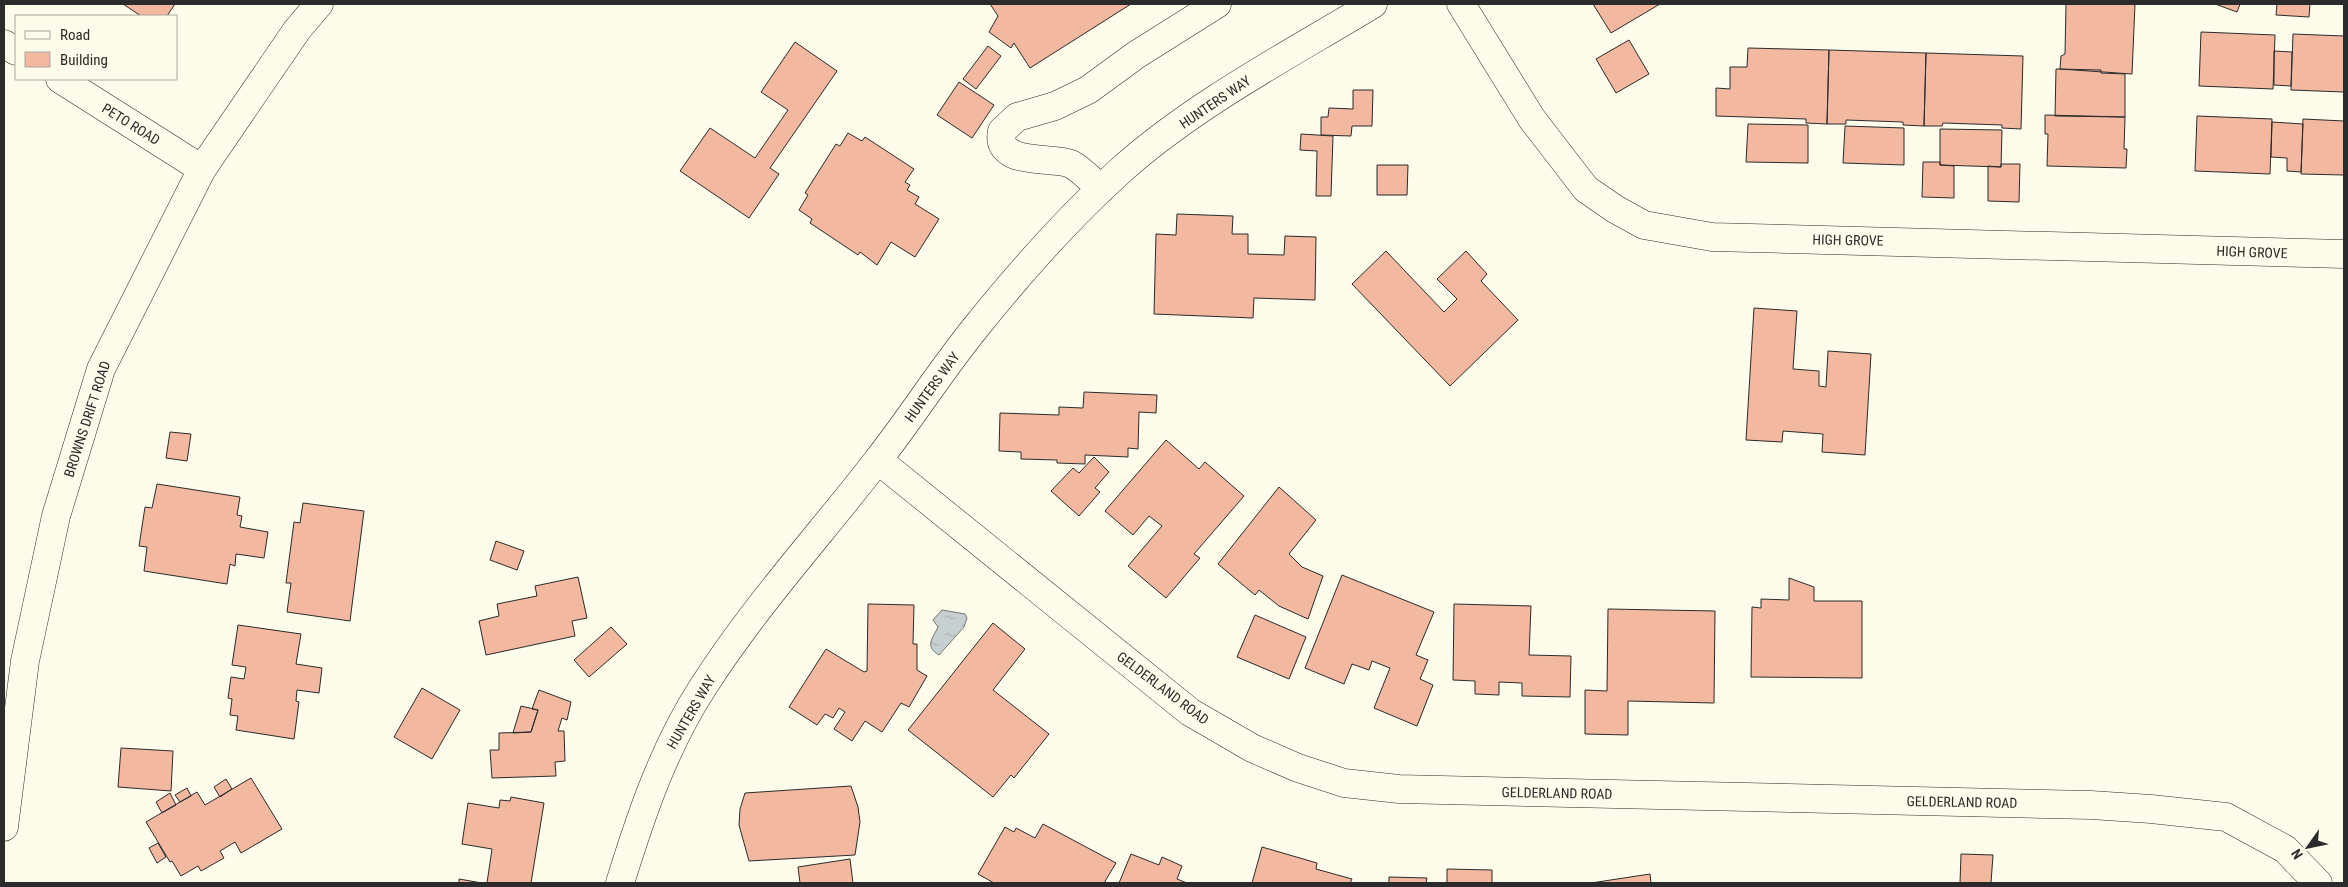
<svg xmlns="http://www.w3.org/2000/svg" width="2348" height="887" font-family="'Roboto Condensed',sans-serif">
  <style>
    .water { fill: url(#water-ripples); stroke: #74746e }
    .building { fill: #f2b8a0; stroke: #2b2b2b }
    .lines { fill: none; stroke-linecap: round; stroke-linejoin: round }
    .minor-casing { stroke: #2b2b2b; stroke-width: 29 }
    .minor { stroke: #fdfbea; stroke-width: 28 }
    .labels { text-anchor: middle; stroke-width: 4; stroke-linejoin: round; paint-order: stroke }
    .street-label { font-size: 14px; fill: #2b2b2b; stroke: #fdfbea }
  </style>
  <defs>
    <pattern id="water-ripples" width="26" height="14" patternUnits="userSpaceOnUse" patternTransform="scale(1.25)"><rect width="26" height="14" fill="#c7d0d0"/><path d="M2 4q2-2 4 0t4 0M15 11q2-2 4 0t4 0" fill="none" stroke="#abb3b3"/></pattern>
  </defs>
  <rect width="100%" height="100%" fill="#fdfbea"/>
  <path class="water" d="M942 610 965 614 967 618 964 627 939 655C924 646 933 638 938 627L933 620Z"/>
  <path class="building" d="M123 4H175L167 16H141Z
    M990 4H1131L1030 68 1014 43 1011 48 989 32 998 16Z
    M1593 4H1660L1611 33Z
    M2066 4H2135L2132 74 2060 69 2061 56 2065 54Z
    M2215 4H2240L2237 12Z
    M2277 4H2310L2309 17 2276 15Z
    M2201 32 2275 35 2273 89 2199 86Z
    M2293 34 2344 36V92L2291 90Z
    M1629 40 1649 74 1616 93 1596 59Z
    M795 42 837 71 770 168 779 174 749 218 680 171 710 128 755 158 788 110 761 92Z
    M988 46 1001 56 976 89 963 79Z
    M1748 48 1829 50 1827 124 1806 123V119L1716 116V88L1730 89V67H1747Z
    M1829 50 1926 53 1924 126 1903 125V122L1846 120V124H1827Z
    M2274 51 2292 52 2291 86 2274 85Z
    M1926 53 2023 56 2021 129 2002 128V125L1943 123 1942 126H1924Z
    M2056 69 2101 70V73L2125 74V117L2055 116Z
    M959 82 994 105 972 138 937 115Z
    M1353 90H1373L1372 126H1352L1351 136 1321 135V117H1328L1329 108 1353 109Z
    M2045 115 2125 117 2124 149H2127L2126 168 2047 166 2048 134H2045Z
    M2197 116 2272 119 2270 174 2195 171Z
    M2303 119 2344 121V175L2301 174Z
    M2272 122 2303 124 2301 172 2287 171V158L2271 157Z
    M1748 124 1808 125V163L1746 162Z
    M1845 126 1904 128V165L1843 163Z
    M1940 129 2002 130 2001 167 1940 165Z
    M848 133 862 141 865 137 914 169 905 182 910 185 907 190 919 197 915 204 939 219 915 257 891 242 877 265 860 252 858 255 810 223 812 219 799 210 808 195 805 193 836 144 840 146Z
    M1301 134 1333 136 1331 196H1316L1317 151 1300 150Z
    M1923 162H1940V165L1954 166V198L1922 197Z
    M2001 164H2020L2019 202 1988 201V166L2001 167Z
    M1377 165H1408L1407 195H1377Z
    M1177 214 1233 216 1232 234H1248V254L1284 255 1285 236 1316 237 1315 300 1254 298 1253 318 1154 314 1156 234 1176 235Z
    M1386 251 1444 312 1457 299 1437 279 1466 251 1487 274 1481 281 1518 320 1450 386 1352 284Z
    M1754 308 1797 311 1793 369 1819 371V386L1826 387 1828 351 1871 354 1865 455 1822 452 1823 434 1783 431 1782 442 1746 440Z
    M1084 392 1157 395 1156 413 1139 412 1138 449 1128 448V457L1085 455V464L1057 463V460L1021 459V452L999 451 1000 413 1059 415V407L1083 408Z
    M170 432 191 434 187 461 166 458Z
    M1166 440 1199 469 1205 462 1244 496 1194 554 1200 558 1166 598 1128 566 1162 526 1149 516 1133 535 1105 511Z
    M1094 457 1109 472 1095 488 1100 492 1079 516 1051 491 1073 468 1079 473Z
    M157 484 240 497 237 515 242 516 240 527 268 532 264 558 236 554 235 566 230 564 227 584 144 571 147 547 139 546 145 507 152 508Z
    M1279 487 1316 520 1289 554 1302 567 1323 576 1308 619 1279 606 1259 590 1255 595 1218 564Z
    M303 503 364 511 350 621 287 612 291 583H286L294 522 300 523Z
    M496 541 524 551 517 570 490 560Z
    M1342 575 1434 612 1416 655 1428 660 1420 679 1433 685 1417 726 1374 708 1390 668 1372 661 1369 670 1352 664 1344 684 1305 668Z
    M578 577 587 618 572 621 575 636 486 655 479 621 499 616 497 604 537 596 535 586Z
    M1789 578 1814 587V601H1862V678L1751 677 1752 607 1761 608V599L1789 600Z
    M868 604 914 605 913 644H917V670L927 676 909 707 901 703 882 732 865 721 852 741 834 729 845 712 839 708 833 718 825 714 817 725 789 707 826 649 864 672 867 671Z
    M1454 604 1531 606 1529 655 1571 656 1570 697 1522 696V683L1499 682V695L1475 694V681L1453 680Z
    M1608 609 1715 611 1714 703 1628 701V735L1585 734V690L1607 691Z
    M1255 615 1306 637 1289 679 1237 657Z
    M993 623 1025 649 993 690 1049 734 1014 778 1011 775 993 797 908 730Z
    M238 625 301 634 296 664 322 668 319 693 297 690 296 701 299 702 294 739 236 730 238 716 230 715 232 699 228 698 231 677 244 679 246 667 232 665Z
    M611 627 627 644 589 677 574 660Z
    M422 688 460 710 432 759 394 737Z
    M539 690 571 702 567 720 562 718 558 731H564L565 761 555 762 556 776 492 778 490 750H499V733L531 732 538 710 532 709Z
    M521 706 538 710 531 732 513 733Z
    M121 748 173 751 171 791 118 787Z
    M251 778 282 829 241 853 235 842 220 851 224 858 201 871 198 866 181 876 172 861 170 862 146 822 197 792 205 805Z
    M226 779 232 789 220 797 214 787Z
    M851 786 858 807 860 822 855 855 749 861 739 825 740 809 745 793Z
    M187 788 191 796 180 802 175 795Z
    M170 793 176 805 162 813 156 802Z
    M511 797 544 803 531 883H487L492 849 462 844 468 803 499 808 500 800 510 801Z
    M1043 824 1116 863 1104 883H994L978 874 1005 827 1014 832 1016 828 1035 838Z
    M158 843 166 857 157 863 149 848Z
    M1262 847 1317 863 1316 869 1352 879 1350 883H1252Z
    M1131 854 1159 865 1162 857 1182 866 1177 879 1187 883H1119Z
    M1961 854 1993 855 1991 883H1960Z
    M850 859 853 883H800L798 867Z
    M1447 869 1492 870V883H1447Z
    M1650 874 1651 883H1591Z
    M1389 877 1427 878 1426 883H1389Z
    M459 879 482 883H459Z"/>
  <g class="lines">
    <g class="minor-casing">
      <path id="minor" d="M1461 4 1532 119 1586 189 1615 209 1644 225 1712 237 2344 254
        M4 44 16 51
        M60 79 202 169
        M1101 189C1092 181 1082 170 1071 164 1053 156 994 167 1002 131L1017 117 1055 106 1088 90 1136 55 1217 4
        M878 460 1190 712 1252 748 1298 768 1344 783 1399 789 2091 805 2151 809 2226 817 2285 849 2318 883
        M4 827 25 661 56 516 101 369 202 169 297 30 319 4
        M620 883C641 815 664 747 703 687 754 607 819 536 877 461 911 418 941 370 976 327 1020 272 1068 218 1121 170 1195 104 1289 55 1373 4"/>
    </g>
    <use href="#minor" class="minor"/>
  </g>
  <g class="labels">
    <g class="street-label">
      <text transform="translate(1215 102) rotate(-34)" y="5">HUNTERS WAY</text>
      <text transform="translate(131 124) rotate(32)" y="5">PETO ROAD</text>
      <text transform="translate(1848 240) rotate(1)" y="5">HIGH GROVE</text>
      <text transform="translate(2252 252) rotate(2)" y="5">HIGH GROVE</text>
      <text transform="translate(932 387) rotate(-54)" y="5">HUNTERS WAY</text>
      <text transform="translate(87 419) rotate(-72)" y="5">BROWNS DRIFT ROAD</text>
      <text transform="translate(1163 688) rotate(37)" y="5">GELDERLAND ROAD</text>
      <text transform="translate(691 712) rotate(-60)" y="5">HUNTERS WAY</text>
      <text transform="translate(1557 793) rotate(1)" y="5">GELDERLAND ROAD</text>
      <text transform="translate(1962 802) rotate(1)" y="5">GELDERLAND ROAD</text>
    </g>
  </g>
  <rect width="2348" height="887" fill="none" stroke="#2b2b2b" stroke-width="10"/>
  <rect x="15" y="15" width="162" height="65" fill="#fdfbea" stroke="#a9a89e"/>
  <rect x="25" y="31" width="25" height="8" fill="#fdfbea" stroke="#a9a89e"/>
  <text x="60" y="40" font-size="15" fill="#2b2b2b">Road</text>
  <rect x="25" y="52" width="25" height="15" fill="#f2b8a0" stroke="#a9a89e"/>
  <text x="60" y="65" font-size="15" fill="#2b2b2b">Building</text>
  <g transform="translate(2308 847) rotate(237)" stroke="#fdfbea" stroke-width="4" paint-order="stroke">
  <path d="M0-4L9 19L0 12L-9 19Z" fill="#2b2b2b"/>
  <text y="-8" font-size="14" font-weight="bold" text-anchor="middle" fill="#2b2b2b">N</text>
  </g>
</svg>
